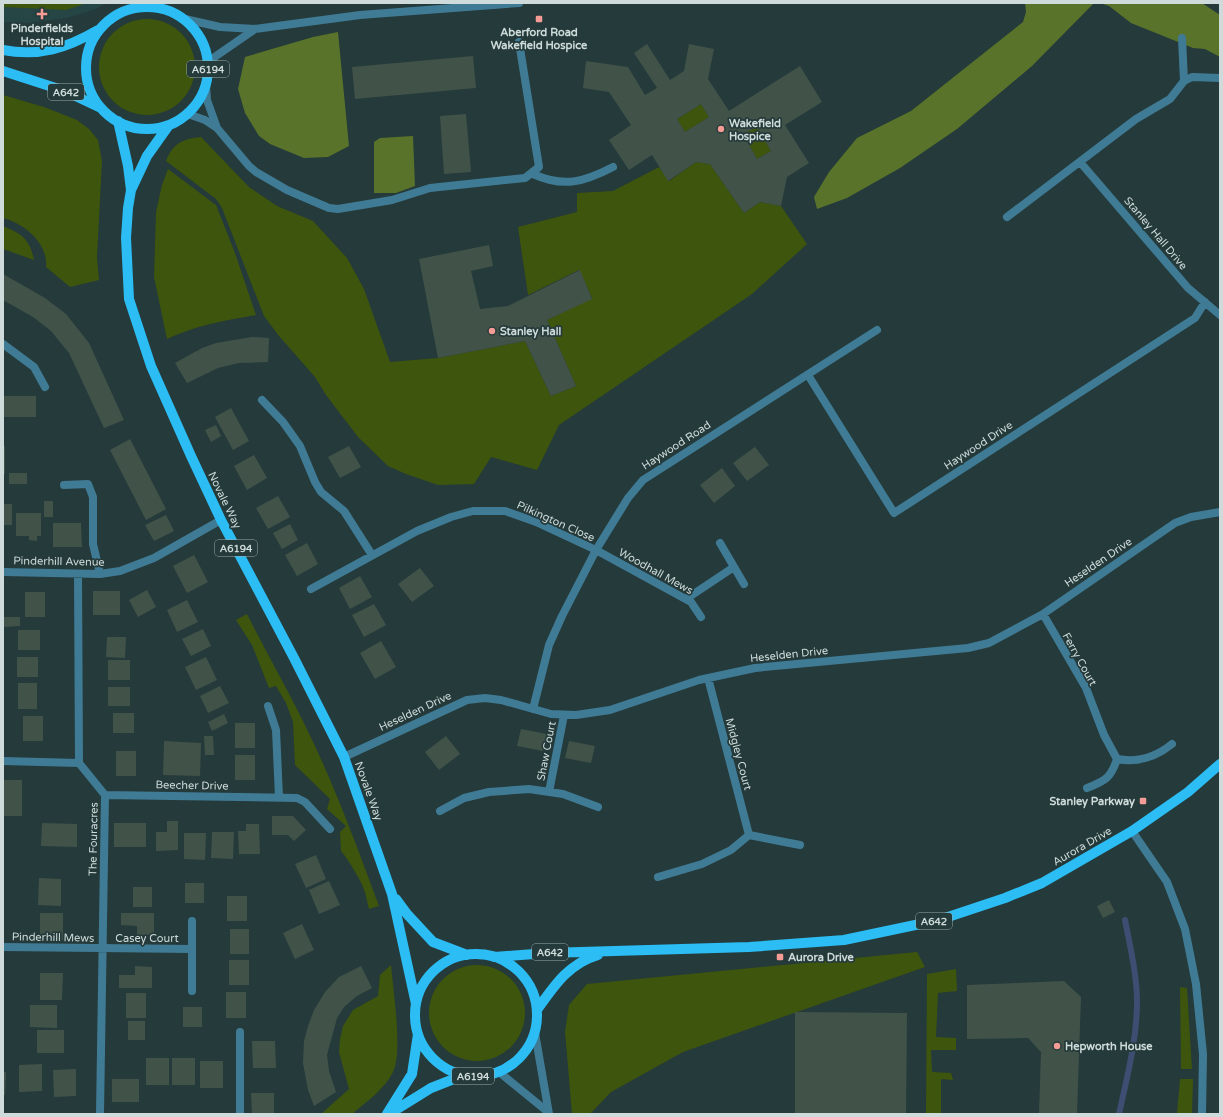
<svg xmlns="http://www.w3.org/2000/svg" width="1223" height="1117" font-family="'Varela Round',sans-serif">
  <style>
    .built { fill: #264646 }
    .green { fill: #3e550d }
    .forest { fill: #59732b }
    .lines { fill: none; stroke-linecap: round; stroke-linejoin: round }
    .stream { stroke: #3e4e73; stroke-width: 6 }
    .building { fill: #415349; fill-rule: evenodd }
    .service { stroke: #407b95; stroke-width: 8 }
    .minor { stroke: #407b95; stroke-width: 8 }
    .primary { stroke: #2bbdf4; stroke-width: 10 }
    .poi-dot { fill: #f59c96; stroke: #253a3a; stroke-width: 1.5 }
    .labels { text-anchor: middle; stroke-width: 3.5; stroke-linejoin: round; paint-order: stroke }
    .shield { fill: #253a3a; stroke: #9babaa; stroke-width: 1 }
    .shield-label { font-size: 10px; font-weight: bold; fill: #cedbda }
    .poi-label { font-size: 11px; font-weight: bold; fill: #cedbda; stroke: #253a3a; text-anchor: start }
    .street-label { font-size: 11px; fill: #cedbda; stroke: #253a3a }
  </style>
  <rect width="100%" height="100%" fill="#253a3a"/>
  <path class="built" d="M3 3H106L96 9 66 18 28 23 3 22Z"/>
  <path class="green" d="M3 3H87L66 10 3 7Z
    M99 67a48 48 0 1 1 96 0a48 48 0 1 1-96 0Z
    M3 95 44 107 77 120 89 129 98 140 102 161 97 257 99 280 70 287 46 267C48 243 25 224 3 218Z
    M701 104 709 117 685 132 677 119Z
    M757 127 771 151 757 159 743 134Z
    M201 137 249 187 277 206 313 221 347 258 364 289 390 362 438 358 525 341 551 396 576 386 547 320 592 298 579 270 528 295 518 227 577 212V193L613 191 659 167 669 181 696 162 710 164 744 213 760 202 781 206 807 244 752 294 559 425 537 470 491 457 474 484 438 485 406 474 388 466 358 437 326 395 315 377 279 336 264 316 222 208 216 199 166 161C173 143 183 139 201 137Z
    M168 169 216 205 235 253 256 315C223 321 197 325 167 339L154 277 156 212 162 185Z
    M3 226C22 234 30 239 34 260L3 249Z
    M247 614C265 650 285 685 303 721 333 781 356 844 379 906L369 909C367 902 366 894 363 887 362 882 344 853 341 851L340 832 346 826 327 809 330 799 295 765 293 722 286 703 276 686 269 688 252 645 236 620Z
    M917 952 925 967 683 1052 611 1092 590 1114H572L565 1032 569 1005 587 984Z
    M429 1013a48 48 0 1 1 96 0a48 48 0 1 1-96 0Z
    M391 965C393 989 403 1052 393 1072 385 1089 366 1102 352 1114H321L349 1089 339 1052 340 1039 343 1026 353 1010 378 996 380 975Z
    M956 969 957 991 938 993 936 1037 956 1038V1050H931L932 1072 951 1073 953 1080 941 1079V1114H926L927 974Z
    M1180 987 1187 988 1192 1069H1181Z
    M1180 1079H1193L1192 1114H1177Z"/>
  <path class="forest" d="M1025 3H1094L1032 66 957 129 900 168 847 198 817 209 814 197 829 172 857 138 911 111 1023 22 1026 12Z
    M1100 3H1202L1220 15V57L1205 49 1193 48 1131 23 1109 6Z
    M338 32 349 146 328 157 304 158 270 144 259 136 245 113 238 89 245 57 313 37Z
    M413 136 415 186 396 193H374V142L380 138Z"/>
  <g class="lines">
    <path class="stream" d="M1119 1114C1127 1077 1137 1040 1137 1002 1137 975 1130 946 1125 920"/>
  </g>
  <path class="building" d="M647 44 670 80 684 71 689 44 714 49 708 79 729 111 800 66 822 102 785 125 809 163 787 177 781 206 760 202 744 213 710 164 696 162 668 181 652 155 629 170 609 140 631 125 609 92 583 88 586 61 628 67 645 95 657 88 634 53ZM701 104 709 117 685 132 677 119ZM757 127 771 151 757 159 743 134Z
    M473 56 476 88 355 99 352 67Z
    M466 114 471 172 444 174 440 116Z
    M489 245 493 266 471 271 480 309 508 306 580 270 592 299 547 320 576 386 551 396 525 341 438 358 419 259Z
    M3 274 45 298 66 314 89 343 124 420 104 428 69 353 51 331 33 317 3 300Z
    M252 337 269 338 268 362 239 363 218 368 187 383 175 363 202 348 216 343Z
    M3 396H36V417H3Z
    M231 408 249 441 233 450 215 417Z
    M216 425 221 436 211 442 205 430Z
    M130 439 166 509 146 520 110 450Z
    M3 446H5V474H3Z
    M349 446 361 467 340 478 328 457Z
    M755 447 769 465 747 481 733 463Z
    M254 455 267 478 247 490 234 466Z
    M722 468 735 486 714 503 700 485Z
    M9 473H27V484H9Z
    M278 496 290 517 268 529 256 508Z
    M44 501H53V517H44Z
    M3 504H12V525H3Z
    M16 513H41V536H37V541L29 540V536H16Z
    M166 515 174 531 154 541 145 525Z
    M53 523H81L82 547H53Z
    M290 524 298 540 282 549 273 533Z
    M307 543 318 564 297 576 285 555Z
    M194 555 208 582 187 593 173 566Z
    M420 568 434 586 412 602 398 584Z
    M360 576 372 597 350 609 339 588Z
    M147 590 156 607 138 617 129 600Z
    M93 591H120V615H93Z
    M25 592H45V617H25Z
    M187 600 198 622 177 632 167 610Z
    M374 604 386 625 364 637 352 615Z
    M3 617H20V626L3 627Z
    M203 629 211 646 191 656 182 639Z
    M18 630H40V650H18Z
    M107 637H126L125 658 106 657Z
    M381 641 396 667 375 679 360 653Z
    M17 657H38V677H17Z
    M206 657 217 680 196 690 185 667Z
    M108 660H130V680H108Z
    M18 683H37V709H18Z
    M220 686 229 703 208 713 200 696Z
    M108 687H130V706H108Z
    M113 713H134V733H113Z
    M224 714 228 723 212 731 208 722Z
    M23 716H43V741H23Z
    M235 723H255V748H235Z
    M521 729 547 734 543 751 517 746Z
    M204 736H213L214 755H205Z
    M446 736 460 754 439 770 425 752Z
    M164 741 201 743 200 776 163 775Z
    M569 741 595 746 591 763 565 758Z
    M116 751H136V776H116Z
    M235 755H255V780H235Z
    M3 780H22V816H3Z
    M272 816H293L306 830 294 841 288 835H272Z
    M167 821H178V850L156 851V832H167Z
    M42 823 77 824V847L41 846Z
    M114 823H146V847H114Z
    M246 824H259L260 854H239L238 831H246Z
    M212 832H234L233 859 211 858Z
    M184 833H206L205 860 184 859Z
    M316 855 326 879 306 888 295 864Z
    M39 878 61 879V906L38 905Z
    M329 881 340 905 319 914 309 890Z
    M185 883H204V903H185Z
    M133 887H152V907H133Z
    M227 896H247V921H227Z
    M1109 900 1115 912 1103 918 1097 906Z
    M40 913H63V940H40Z
    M121 913H154V935H137V926L121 925Z
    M302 924 314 950 295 959 283 933Z
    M230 929H249V954H230Z
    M229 960H249V985H229Z
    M135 966 152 967V988H119V975H135Z
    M361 966 372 988 357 996 344 1007 337 1018 327 1055 329 1071 336 1092 314 1106 308 1090 303 1063 304 1041 308 1026 314 1010 325 992 339 977Z
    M40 973H63L62 1000H40Z
    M1064 981 1081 997 1077 1114H1039L1041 1052 1028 1038 967 1039V985Z
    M226 992H246V1018H226Z
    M126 993H146V1018H126Z
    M30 1005H57V1028L30 1027Z
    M183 1007H202V1027H183Z
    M795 1012 907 1013 906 1114H795Z
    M128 1021H145V1040H128Z
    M37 1030H64V1053H37Z
    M252 1041H275L276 1068H253Z
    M146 1058H169V1085H146Z
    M172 1058H195V1085H172Z
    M200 1061H223V1088H200Z
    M42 1064V1091L19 1092V1065Z
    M76 1069V1096L54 1097 53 1070Z
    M3 1072H6L5 1095H3Z
    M112 1079H139V1102H112Z
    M251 1093H274V1114H252Z"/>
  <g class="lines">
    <path class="service" d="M206 86 207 100 217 128 249 166 256 172 287 190 329 208 338 209 392 200 430 188 525 178 539 167 519 42
      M188 114 205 120 217 128
      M533 174C564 188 584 182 613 167
      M64 485 88 484 93 497V544L100 574
      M240 1032V1114
      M535 1033 549 1114
      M499 1072 548 1112"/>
    <path class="minor" d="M185 19 220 27 255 29 360 15 519 3
      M1182 38 1184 81
      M208 63 216 56 255 29
      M1080 162 1188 288 1220 315
      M1007 217 1136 119 1170 99 1184 81 1192 77 1220 78
      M3 344 34 367 45 387
      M808 375 894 513 1195 318 1205 302
      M262 400 283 422 300 446 315 482 321 492 344 511 372 555
      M720 543 744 584
      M3 572 100 574 120 571 154 558 221 520
      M78 574 79 763 105 795 100 1114
      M311 589 417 531 451 517 473 511H505L536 522 596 550 691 602 701 617
      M686 599 734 567
      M1043 614 1086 688 1104 735 1117 759C1138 763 1156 757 1172 744
      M708 678 749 835 800 845
      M268 706 276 730 279 797
      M533 709 549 645 562 616 596 550 628 498 643 480 877 330
      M344 757 467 700 485 698 501 700 551 714 576 715 610 710 699 680 755 668 968 648 989 643 1043 614 1175 523 1191 517 1220 512
      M3 761 79 763
      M1087 788C1105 781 1111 778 1117 759
      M549 792 564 715
      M105 795 297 798 305 802 330 829
      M440 811 464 798 489 792 529 789 563 794 598 807
      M1132 831 1167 882 1185 929 1196 984 1203 1054 1202 1114
      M658 877 702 864 731 850 749 835
      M192 921V991
      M3 947 192 949"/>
    <path class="primary" d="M86 68a61 61 0 1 1 122 0a61 61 0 1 1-122 0Z
      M3 50C39 57 67 48 98 30
      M3 71 65 91 101 108
      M118 121 128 166 131 190
      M169 125 147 156 131 190 128 208 126 238 129 299 151 366 191 456 221 520 294 658 344 757 392 894 416 1004
      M396 899 407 914 433 942 467 955
      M415 1015a61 61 0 1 1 122 0a61 61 0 1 1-122 0Z
      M494 957 547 953 749 947 844 940 939 920 1005 898 1042 883 1132 831 1188 792 1220 764
      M537 1010C554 986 568 964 598 955
      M387 1114 412 1074 418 1034
      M389 1114 431 1088 464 1075"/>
  </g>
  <g class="poi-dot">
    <path d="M40 8h4v4h4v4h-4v4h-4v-4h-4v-4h4z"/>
    <rect x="535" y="15" width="8" height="8" rx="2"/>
    <circle cx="721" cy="129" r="4"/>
    <circle cx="492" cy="331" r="4"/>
    <rect x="1139" y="797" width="8" height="8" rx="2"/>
    <rect x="776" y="953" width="8" height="8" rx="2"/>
    <circle cx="1057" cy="1046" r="4"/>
  </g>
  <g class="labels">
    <g class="shield">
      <rect x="187" y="61" width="42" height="16" rx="3"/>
      <rect x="48" y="84" width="36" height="16" rx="3"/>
      <rect x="215" y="540" width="42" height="16" rx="3"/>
      <rect x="916" y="913" width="36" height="16" rx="3"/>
      <rect x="532" y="944" width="36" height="16" rx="3"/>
      <rect x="452" y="1068" width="42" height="16" rx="3"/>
    </g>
    <g class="shield-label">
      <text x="208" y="73">A6194</text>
      <text x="66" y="96">A642</text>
      <text x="236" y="552">A6194</text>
      <text x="934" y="925">A642</text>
      <text x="550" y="956">A642</text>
      <text x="473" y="1080">A6194</text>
    </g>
    <g class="poi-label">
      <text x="42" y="32" text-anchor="middle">Pinderfields<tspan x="42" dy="13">Hospital</tspan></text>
      <text x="539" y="36" text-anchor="middle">Aberford Road<tspan x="539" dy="13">Wakefield Hospice</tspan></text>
      <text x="729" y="127">Wakefield<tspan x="729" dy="13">Hospice</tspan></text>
      <text x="500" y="335">Stanley Hall</text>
      <text x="1135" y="805" text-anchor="end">Stanley Parkway</text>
      <text x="788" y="961">Aurora Drive</text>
      <text x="1065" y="1050">Hepworth House</text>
    </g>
    <g class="street-label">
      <text transform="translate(1156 233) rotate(50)" y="4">Stanley Hall Drive</text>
      <text transform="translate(676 445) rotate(-33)" y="4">Haywood Road</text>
      <text transform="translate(978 445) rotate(-33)" y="4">Haywood Drive</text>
      <text transform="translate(225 500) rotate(64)" y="4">Novale Way</text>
      <text transform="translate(556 521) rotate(24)" y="4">Pilkington Close</text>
      <text transform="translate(59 561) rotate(1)" y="4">Pinderhill Avenue</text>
      <text transform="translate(1098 562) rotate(-34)" y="4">Heselden Drive</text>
      <text transform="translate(656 571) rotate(29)" y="4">Woodhall Mews</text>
      <text transform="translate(789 654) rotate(-6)" y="4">Heselden Drive</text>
      <text transform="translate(1080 659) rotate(61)" y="4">Ferry Court</text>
      <text transform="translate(415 711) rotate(-25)" y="4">Heselden Drive</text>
      <text transform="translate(546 751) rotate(-79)" y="4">Shaw Court</text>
      <text transform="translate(739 754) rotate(75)" y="4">Midgley Court</text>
      <text transform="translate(192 785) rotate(1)" y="4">Beecher Drive</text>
      <text transform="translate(369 791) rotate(70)" y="4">Novale Way</text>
      <text transform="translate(93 839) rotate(-89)" y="4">The Fouracres</text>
      <text transform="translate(1082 846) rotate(-30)" y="4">Aurora Drive</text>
      <text transform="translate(53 937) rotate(1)" y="4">Pinderhill Mews</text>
      <text x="147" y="942">Casey Court</text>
    </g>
  </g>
  <rect width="1223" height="1117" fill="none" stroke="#cedbda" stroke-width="8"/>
</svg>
